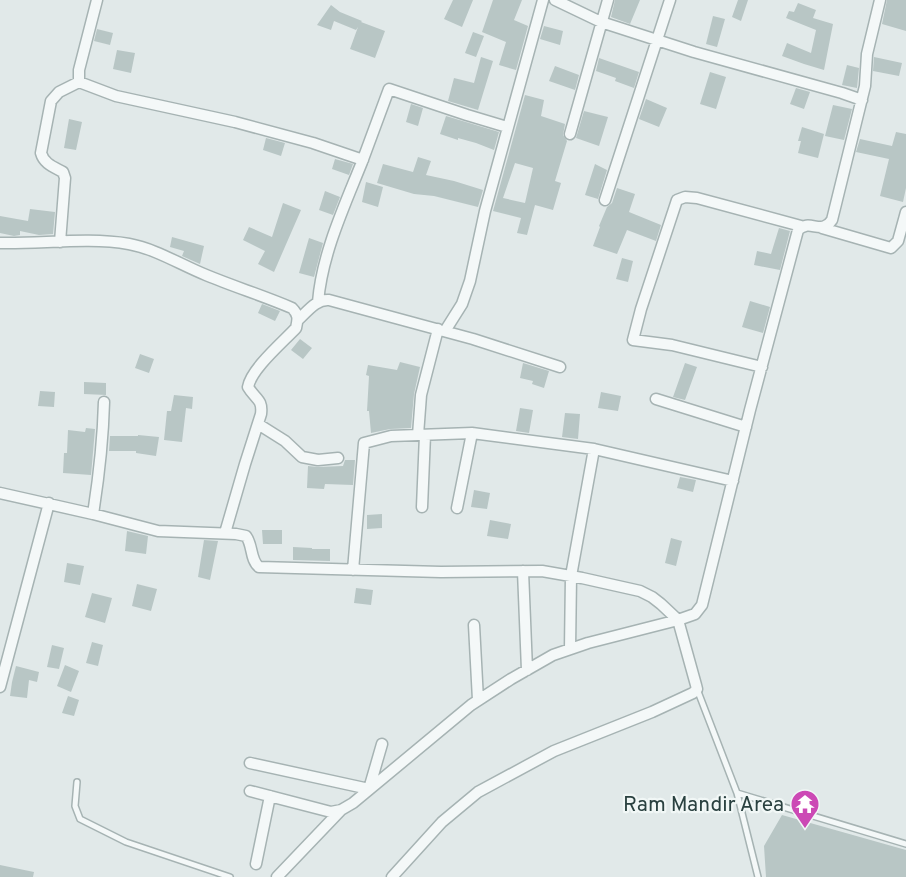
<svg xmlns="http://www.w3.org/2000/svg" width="906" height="877" font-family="Overpass,sans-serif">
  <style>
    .building { fill: #b8c6c5; fill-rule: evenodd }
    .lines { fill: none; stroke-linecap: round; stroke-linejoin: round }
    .lane-casing { stroke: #a6b3b3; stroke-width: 8 }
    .street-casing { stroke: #a6b3b3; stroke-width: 13 }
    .lane { stroke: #f4f8f8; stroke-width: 5 }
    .street { stroke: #f4f8f8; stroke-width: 10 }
    .labels { text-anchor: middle; stroke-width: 4.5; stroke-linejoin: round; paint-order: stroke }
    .poi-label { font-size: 21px; fill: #2a4140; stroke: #f1f7f6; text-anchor: end }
  </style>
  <rect width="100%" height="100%" fill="#e1e9e9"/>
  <path class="building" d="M453 0H473L462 27 444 19Z
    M493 0H522L514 20 528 26 516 70 499 65 506 42 482 32Z
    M615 0H640L630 24 611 17Z
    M738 0H748L741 21 732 17Z
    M887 0H906V31L882 24Z
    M798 3 816 10 813 18 833 24 824 70 804 64 782 56 787 43 811 53 816 30 786 18 789 11 794 12Z
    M331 5 340 12 362 21 361 22 385 31 375 58 350 49 358 27 356 30 334 21 331 30 317 25Z
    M713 16 725 19 717 47 706 44Z
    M544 26 563 31 560 45 540 39Z
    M97 29 113 33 110 45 94 41Z
    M473 32 484 36 476 57 465 53Z
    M117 50 135 53 131 73 113 69Z
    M481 57 493 61 478 110 448 101 454 78 474 83Z
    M874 57 902 63 899 76 873 71Z
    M599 58 639 72 634 88 615 81 616 78 596 71Z
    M847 65 859 68 857 88 842 85Z
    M555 66 579 75 575 90 549 81Z
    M710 72 726 77 716 109 700 104Z
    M796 88 810 92 804 109 790 104Z
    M525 95 544 100 541 116 565 124 563 135 567 141 555 181 561 183 553 210 535 205 527 235 517 233 521 218 493 211ZM515 163 533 168 525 203 503 198Z
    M646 99 667 108 659 127 639 119Z
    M411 104 423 108 418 126 406 122Z
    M833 105 852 109 844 140 825 136Z
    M584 111 608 117 599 146 576 138Z
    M446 116 499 132 494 150 476 143 458 138V140L440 134Z
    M69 119 82 122 76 150 64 148Z
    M802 127 824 134 818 158 798 153 801 141H798Z
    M896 132 906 134V188L903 202 880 196 889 159 856 152 860 139 892 146Z
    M266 138 285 143 281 156 263 150Z
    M418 157 431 161 426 175 454 181 483 190 478 207 434 196 414 194 377 183 383 164 413 172Z
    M335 159 353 164 349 175 332 169Z
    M595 164 607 170 598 199 585 195Z
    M366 182 383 187 378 207 362 202Z
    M617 188 635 194 629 212 661 225 656 241 627 230 617 254 593 246 600 227 599 226 607 207 612 203Z
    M325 191 340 197 333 215 319 210Z
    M283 203 301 210 274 272 258 264 265 251 243 240 249 227 272 237Z
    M30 209 55 212 53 234 39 235 20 231V235L14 236 0 233V216L28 221Z
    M779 228 790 231 780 270 754 265 757 251 771 254Z
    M172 237 204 246 200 264 182 256 184 251 170 247Z
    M309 238 323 243 314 277 299 273Z
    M622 258 633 261 628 282 616 279Z
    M750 301 770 307 763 333 742 327Z
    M262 304 280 311 275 321 258 313Z
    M300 339 312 348 303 359 291 350Z
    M140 354 154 359 149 373 135 368Z
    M400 362 420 367 414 394 411 428 390 429 371 433 369 411H367L369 376 366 375 368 365 397 370Z
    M523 363 549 371 544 388 532 384 533 381 520 378Z
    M685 363 697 367 685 400 673 397Z
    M84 382 106 383V395L84 394Z
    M40 391 55 392 54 407 38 406Z
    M601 392 621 396 618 411 598 408Z
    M174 395 193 397 192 409 186 408 182 442 164 440 167 411H171Z
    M520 408 533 410 529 433 516 431Z
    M565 413 580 414 578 439 562 437Z
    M86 428 95 429 91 475 63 473 64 453H67L68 430 85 432Z
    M138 435 159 437 156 456 136 453V451H109L110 436H138Z
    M345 460H355L353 485 325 484 324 489 307 488 308 466 318 467 343 466Z
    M680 477 696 480 693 492 677 488Z
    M474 490 490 493 487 509 471 507Z
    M382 514V528L367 529V515Z
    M490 520 511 524 508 539 487 536Z
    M262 530H282V544H263Z
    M127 531 148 536 146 554 125 551Z
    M671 538 682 541 676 566 665 563Z
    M204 540 218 541 210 580 198 577Z
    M293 547 312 548V549H330V561L293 560Z
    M67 563 84 566 80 585 64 582Z
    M137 584 157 589 151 611 132 606Z
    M356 588 373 590 371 605 354 603Z
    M92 593 112 598 105 623 85 617Z
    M92 642 103 645 98 666 86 663Z
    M52 645 64 648 59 669 47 667Z
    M65 665 79 671 71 692 57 686Z
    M16 666 39 672 37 682 29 680 27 698 10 696 12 682Z
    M68 696 79 700 74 716 62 713Z
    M782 815 906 850V877H766L764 846Z
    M0 865 34 872 33 877H0Z"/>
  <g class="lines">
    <g class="lane-casing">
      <path id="lane" d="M697 689 737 793 758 877
        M77 782 75 806 80 819 126 842 230 877
        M737 793 906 844"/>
    </g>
    <g class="street-casing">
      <path id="street" d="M555 0 601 22 694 52 842 93 862 100
        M79 82V70L97 0
        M570 134 608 0
        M605 200 670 0
        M822 228 891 248 898 241 906 212
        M60 242 65 178 63 172C54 167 44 164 41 153L51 101 59 92 79 82 116 96 235 122 313 143 363 160
        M0 243C42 244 88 237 129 244 156 249 181 265 206 275 235 287 264 296 292 308 299 315 298 319 296 328 283 342 251 369 248 387 255 399 263 399 261 414L245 464 225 533
        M318 302C322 254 344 207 362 162 371 138 380 113 389 89L467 115 507 127
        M298 320C307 312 316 299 329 300L473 339 560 367
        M445 331 462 304 470 281 485 211 543 0
        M762 367 672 345 633 340 641 309 677 200 685 197 697 198 801 226
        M656 399 746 427
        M258 424 285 441 302 457 318 460 338 458
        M418 435 421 395 438 329
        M0 493 93 514 158 531 236 534 246 536C253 545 250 560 259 567L441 572 542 571 582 578 640 591 652 597 661 604 678 620 696 685 697 689 693 693 652 712 554 751 478 792 442 822 392 877
        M422 507 425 435
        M457 508 472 433
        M93 514C99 476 103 440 104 402
        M353 570 364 443 391 436 472 433 594 449 733 481
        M523 571 527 670
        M474 625 478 700
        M570 649 571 576 594 449
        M0 687C16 625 33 565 49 503
        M250 763 369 789 382 744
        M250 791 331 812 341 810 353 803 471 705 511 679 553 655 588 643 678 620 695 614 702 605 750 410 798 230C810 218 821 236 832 220L865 86 867 54 880 0
        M256 864 270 796
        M277 877 341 810"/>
    </g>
    <use href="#lane" class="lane"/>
    <use href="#street" class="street"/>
  </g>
  <defs>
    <g id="temple-pin" transform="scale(1.5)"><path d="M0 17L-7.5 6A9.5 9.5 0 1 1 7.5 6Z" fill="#cc49b5" stroke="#f1f7f6"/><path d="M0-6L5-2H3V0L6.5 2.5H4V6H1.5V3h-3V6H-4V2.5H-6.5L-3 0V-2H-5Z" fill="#fff"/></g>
  </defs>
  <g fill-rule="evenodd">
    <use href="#temple-pin" x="805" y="804"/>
  </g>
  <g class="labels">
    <g class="poi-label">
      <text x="784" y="811">Ram Mandir Area</text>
    </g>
  </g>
</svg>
